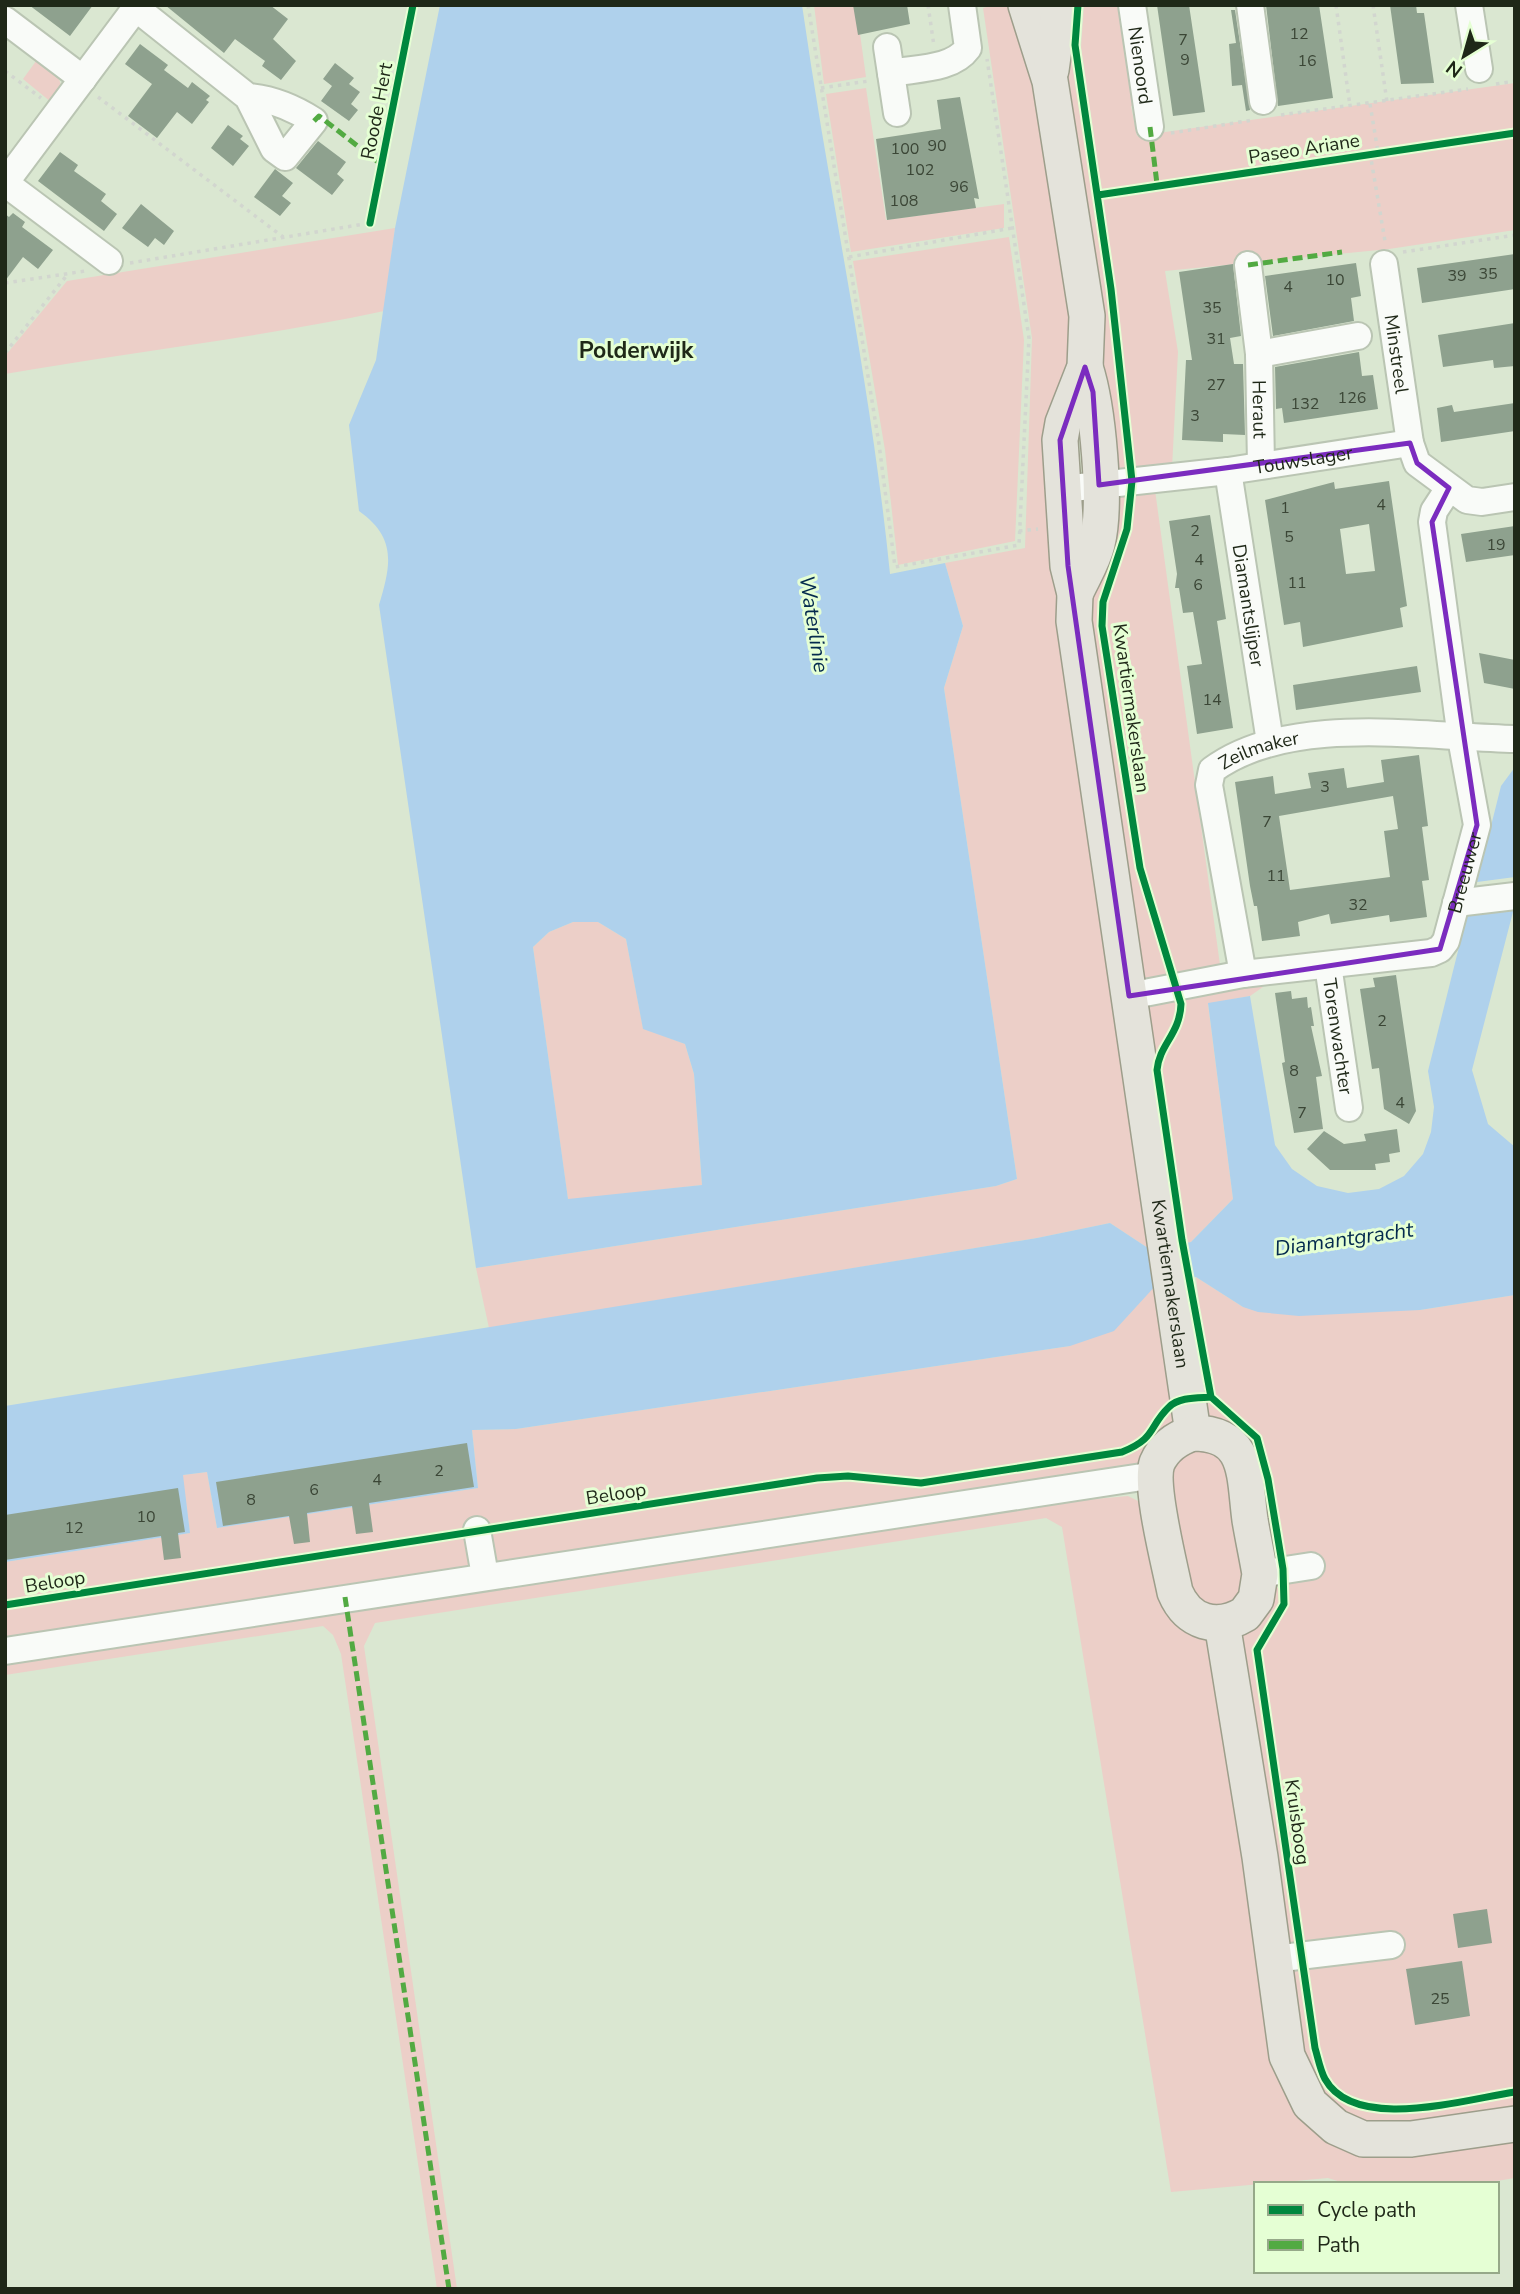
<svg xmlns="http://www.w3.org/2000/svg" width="1520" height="2294" font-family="'Nunito Sans',sans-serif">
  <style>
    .green { fill: #eccfc8 }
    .water { fill: #afd1ec; fill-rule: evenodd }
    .building { fill: #8ea18e; fill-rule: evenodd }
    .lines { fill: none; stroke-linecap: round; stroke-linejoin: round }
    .minor-casing { stroke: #bac5b3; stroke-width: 30 }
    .major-casing { stroke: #9d9e8b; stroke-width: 38 }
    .path { stroke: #d2d6cf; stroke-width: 3.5; stroke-dasharray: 3.5 5; stroke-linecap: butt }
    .minor { stroke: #f9fbf8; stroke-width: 26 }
    .major { stroke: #e4e3db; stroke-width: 35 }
    .quiet { stroke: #52aa42; stroke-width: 5; stroke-dasharray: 10 5; stroke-linecap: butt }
    .cycleway-casing { stroke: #e5ffd4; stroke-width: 11 }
    .cycleway { stroke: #00873e; stroke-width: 7 }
    .marked { fill: none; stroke: #7b2cbf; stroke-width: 5; stroke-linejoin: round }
    .labels { text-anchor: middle; stroke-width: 6; stroke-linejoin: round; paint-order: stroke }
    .number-label { font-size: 16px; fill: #3b4636 }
    .street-label { font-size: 19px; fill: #1f2818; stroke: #e5ffd4 }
    .water-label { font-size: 21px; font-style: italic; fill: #042a4e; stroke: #e5ffd4 }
    .quarter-label { font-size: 23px; font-weight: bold; fill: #1f2818; stroke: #e5ffd4 }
  </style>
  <rect width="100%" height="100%" fill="#dae7d1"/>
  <path class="green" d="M814 5H856L866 77 824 84Z
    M994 5 1022 6 1075 314 1076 370 1053 434 1151 1250 1110 1223 1037 1238 489 1328 476 1268 996 1186 1017 1179 944 688 963 626 945 563 1025 548 1032 338 983 8Z
    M1084 5H1121L1137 106H1131L1137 136 1515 83V230L1389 249 1165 271 1178 352 1172 468 1121 471 1103 454 1061 75 1070 38 1072 63 1105 262 1112 261 1081 47Z
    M39 57 62 75 59 79 62 88 51 102 23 79Z
    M866 88 886 220 1004 204V228L851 252 826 94Z
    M395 228 384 311C258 338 131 352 5 374V356L67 281Z
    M1009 237 1024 340 1015 541 898 565 885 450 853 261Z
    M1155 490 1220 965 1140 984 1086 620 1119 492Z
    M573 922H598L626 939 643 1028 685 1044 694 1074 702 1185 568 1200 533 947 549 932Z
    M1239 985 1263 987 1250 996 1208 1004 1233 1199 1191 1242 1177 1245 1146 1010 1153 1003Z
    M1196 1277 1243 1307 1420 1310 1515 1295V2116L1384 2134 1310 2093 1238 1638 1272 1590 1279 1587 1274 1552 1204 1410 1202 1329Z
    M1158 1283 1175 1423 1142 1461 1135 1465 5 1643V1562L190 1533 182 1475 207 1472 217 1528 478 1488 472 1430 516 1429 1070 1346Z
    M1189 1448 1222 1455 1250 1566 1241 1594 1222 1609 1194 1600 1169 1483 1171 1466Z
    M1128 1496 1144 1504 1208 1643 1284 2059 1334 2132 1515 2129V2178L1478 2184H1347L1328 2178 1171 2192 1062 1527 1046 1518 375 1623 364 1646 457 2289H437L341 1654 333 1635 323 1626 5 1675V1658L1062 1502Z"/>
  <path class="water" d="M440 5H802C829 195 871 383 890 574L945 563 963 626 944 688 1017 1179 996 1186 476 1268 379 605C391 565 397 538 359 511L349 425 376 360 395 228ZM573 922H598L626 939 643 1029 685 1044 694 1074 702 1185 568 1199 533 947 549 932Z
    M1515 767V877L1477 882 1501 786Z
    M1514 908 1472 1070 1488 1124 1515 1147V1295L1420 1310 1299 1316 1258 1312 1243 1307 1196 1277 1158 1283 1114 1331 1070 1346 516 1429 472 1430 478 1488 217 1528 207 1472 183 1475 190 1533 5 1562V1406L1037 1238 1110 1223 1151 1250 1191 1242 1233 1199 1208 1003 1250 996 1275 1145 1292 1169 1317 1186 1348 1193 1379 1189 1404 1176 1423 1154 1431 1132 1434 1107 1428 1071 1467 915Z"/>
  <path class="building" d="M29 5H93L70 36Z
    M165 5H270L288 19 273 39 296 61 281 80 262 66 265 61 235 39 224 53Z
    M853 5H907L910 24 858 35Z
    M1157 5H1189L1205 112 1173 116Z
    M1266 5H1319L1333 98 1278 106Z
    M1390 5H1416L1417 13H1424L1434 83 1401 84Z
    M1231 10H1235L1250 110 1246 111 1242 85 1232 86 1229 44 1236 43Z
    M140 44 168 65 164 70 188 88 192 82 210 96 206 100 209 102 192 124 177 112 157 138 128 116 152 84 125 64Z
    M335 63 354 78 349 84 360 92 351 104 358 110 349 121 321 101 332 86 323 79Z
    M960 97 979 199 974 198 976 208 887 220 876 139 941 129 937 100Z
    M228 125 243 136 240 139 249 146 233 166 211 148Z
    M318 141 346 162 337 174 344 180 332 195 296 168Z
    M60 152 78 165 74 171 106 194 101 201 117 214 104 231 38 181Z
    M275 169 293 183 282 196 291 203 280 216 254 197Z
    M141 204 174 231 164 245 155 238 148 247 122 228Z
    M13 213 25 222 22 227 53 250 38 269 23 257 5 281V214L9 217Z
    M1515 254V289L1422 303 1417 268Z
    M1356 263 1361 296 1351 298 1354 321 1273 336 1265 276Z
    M1233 264 1241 336 1230 338 1234 364H1243L1245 435 1223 434V442L1182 440 1186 360H1192L1179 272Z
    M1515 323V366L1494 368 1493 360 1443 367 1438 335Z
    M1359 352 1362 376 1373 375 1378 409 1284 423 1282 408 1276 409 1275 367Z
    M1515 403V431L1441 442 1437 408 1452 405 1454 412Z
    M1389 481 1407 606 1400 608 1403 627 1303 647 1300 622 1284 625 1265 500 1334 482 1335 489ZM1369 524 1375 571 1346 574 1340 529Z
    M1210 515 1226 619 1217 621 1233 728 1197 734 1187 666 1202 664 1193 612 1183 613 1179 588H1175L1177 574 1169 521Z
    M1515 526V555L1466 562 1461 534Z
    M1479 653 1515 660V689L1484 683Z
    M1417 666 1421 692 1296 710 1293 685Z
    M1419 755 1428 826 1422 827 1429 880 1422 881 1427 917 1390 922 1389 915 1331 924 1329 914 1298 922 1300 936 1262 941 1257 906H1254L1250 886 1235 782 1273 776 1275 794 1311 788 1308 773 1344 768 1347 788 1384 782 1381 760ZM1393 796 1398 829 1384 831 1390 877 1290 890 1279 816Z
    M1396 975 1416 1111 1409 1124 1384 1109 1379 1068 1372 1069 1360 989 1375 987 1373 978Z
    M1291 991 1292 999 1307 997 1308 1008 1311 1007 1314 1026H1311L1322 1076 1316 1077 1323 1129 1294 1133 1282 1063 1285 1062 1275 993Z
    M1397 1129 1400 1152 1389 1154 1390 1162 1375 1164 1376 1170H1330L1307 1149 1324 1131 1344 1144 1366 1141 1364 1134Z
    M467 1443 474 1487 369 1503 373 1532 356 1534 352 1506 307 1513 310 1542 294 1544 289 1516 223 1526 216 1482Z
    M178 1488 185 1532 178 1533 181 1558 164 1560 161 1536 5 1560V1515Z
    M1487 1909 1492 1943 1458 1948 1453 1914Z
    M1462 1961 1470 2016 1415 2025 1406 1969Z"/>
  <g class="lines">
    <g class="minor-casing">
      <g id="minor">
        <path id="s1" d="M1132 5 1150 127"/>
        <path d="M1250 5 1263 101"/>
        <path d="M1469 5 1479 69"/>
        <path d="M136 8 248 97 274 149 285 157 314 121C294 108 273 99 248 97"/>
        <path d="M5 20 83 79"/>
        <path d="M887 47 897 113"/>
        <path d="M891 73C917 68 952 70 968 48L962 5"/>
        <path d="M5 183 138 5"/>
        <path d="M5 183 109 261"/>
        <path id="s2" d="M1384 264 1410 443"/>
        <path id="s3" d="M1248 265 1259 354 1261 465"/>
        <path d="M1259 354 1358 336"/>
        <path id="s4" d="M1228 471 1270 742"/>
        <path id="s5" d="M1063 489 1228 471 1410 443 1417 463 1467 500 1482 502 1515 497"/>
        <path d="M1456 903 1515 896"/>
        <path id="s6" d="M1328 965 1349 1108"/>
        <path id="s7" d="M1243 974 1209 785 1212 770C1289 713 1424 737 1515 739"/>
        <path id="s8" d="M1129 996 1243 974 1431 953 1440 949 1446 941 1477 825 1461 738 1432 522 1434 511 1449 488"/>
        <path d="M477 1530 485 1576"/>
        <path d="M1260 1574 1311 1566"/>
        <path d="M5 1651 1155 1475"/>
        <path d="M1274 1959 1391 1945"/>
      </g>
    </g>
    <g class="major-casing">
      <g id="major">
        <path id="s9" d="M1026 5 1050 81 1087 316 1085 367 1063 423 1060 440 1068 566 1075 594 1074 621 1193 1433"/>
        <path d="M1051 70 1060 5"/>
        <path d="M1075 594C1082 578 1093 561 1097 544 1107 503 1098 407 1085 367"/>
        <path d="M1193 1433C1250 1433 1244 1477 1250 1520 1253 1538 1257 1556 1260 1574L1256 1599 1245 1614C1217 1631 1188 1623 1175 1592 1170 1566 1149 1486 1157 1463 1164 1447 1177 1438 1193 1433Z"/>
        <path d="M1222 1623 1260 1857 1287 2056 1310 2104 1336 2127 1363 2139H1411L1515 2124"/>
      </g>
    </g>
    <path class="path" d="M808 5 879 444 895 567 1019 545 1029 338 987 59
      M928 5 934 46
      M1336 5 1350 106
      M1373 5 1387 102
      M5 71 41 98
      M1496 84 1515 81
      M821 88 869 81
      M98 97 283 237
      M1370 104 1378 152
      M1281 115 1468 89
      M1171 133 1253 120
      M1370 153 1385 241
      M1403 252 1515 235
      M849 257 1012 228
      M130 263 370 223
      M5 283 85 271
      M5 353 67 275
      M1019 531 1038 529"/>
    <use href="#minor" class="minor"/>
    <use href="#major" class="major"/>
    <path class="quiet" d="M314 121 319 116 382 165
      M1150 127 1157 184
      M1248 265 1342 252
      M345 1597 449 2289"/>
    <g class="cycleway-casing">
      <path id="cycleway" d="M1078 5 1075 45 1111 289 1132 481 1127 529 1103 602 1102 626 1140 868 1181 1004C1180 1034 1159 1045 1157 1070L1182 1240 1211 1397
        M1098 195 1515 133
        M370 223 413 5
        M1211 1397 1257 1438 1268 1479 1283 1569 1284 1604 1257 1650 1315 2048C1318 2058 1320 2070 1325 2079 1355 2133 1466 2099 1515 2092
        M5 1605 817 1478 848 1476 921 1483 1122 1452C1157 1438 1148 1427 1169 1407 1179 1397 1197 1398 1211 1397"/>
    </g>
    <use href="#cycleway" class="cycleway"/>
  </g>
  <path class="marked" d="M1085 367 1093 392 1099 485 1410 443 1417 463 1449 488 1432 522 1477 825 1440 949 1129 996 1068 566 1060 440Z"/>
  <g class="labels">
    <g class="number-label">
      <text x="1299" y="39">12</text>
      <text x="1183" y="45">7</text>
      <text x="1185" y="65">9</text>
      <text x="1307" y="66">16</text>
      <text x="937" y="151">90</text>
      <text x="905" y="154">100</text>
      <text x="920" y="175">102</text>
      <text x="959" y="192">96</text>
      <text x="904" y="206">108</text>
      <text x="1488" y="279">35</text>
      <text x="1457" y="281">39</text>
      <text x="1335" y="285">10</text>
      <text x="1288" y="292">4</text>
      <text x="1212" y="313">35</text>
      <text x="1216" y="344">31</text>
      <text x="1216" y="390">27</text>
      <text x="1352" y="403">126</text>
      <text x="1305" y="409">132</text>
      <text x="1195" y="421">3</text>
      <text x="1381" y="510">4</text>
      <text x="1285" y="513">1</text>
      <text x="1195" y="536">2</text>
      <text x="1289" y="542">5</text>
      <text x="1496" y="550">19</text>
      <text x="1199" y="565">4</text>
      <text x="1297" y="588">11</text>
      <text x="1198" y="590">6</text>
      <text x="1212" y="705">14</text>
      <text x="1325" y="792">3</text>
      <text x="1267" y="827">7</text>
      <text x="1276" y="881">11</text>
      <text x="1358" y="910">32</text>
      <text x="1382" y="1026">2</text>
      <text x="1294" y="1076">8</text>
      <text x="1400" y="1108">4</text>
      <text x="1302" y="1118">7</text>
      <text x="439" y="1476">2</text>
      <text x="377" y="1485">4</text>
      <text x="314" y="1495">6</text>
      <text x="251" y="1505">8</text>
      <text x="146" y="1522">10</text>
      <text x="74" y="1533">12</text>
      <text x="1440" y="2004">25</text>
    </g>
    <g class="street-label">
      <text dy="7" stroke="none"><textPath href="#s1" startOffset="61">Nienoord</textPath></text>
      <text transform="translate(376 111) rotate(-79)" y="7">Roode Hert</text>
      <text transform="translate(1304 148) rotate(-9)" y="7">Paseo Ariane</text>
      <text dy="7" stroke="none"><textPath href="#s2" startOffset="91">Minstreel</textPath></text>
      <text dy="7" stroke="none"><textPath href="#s3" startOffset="145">Heraut</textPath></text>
      <text dy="7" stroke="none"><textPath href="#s5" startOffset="242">Touwslager</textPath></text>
      <text dy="7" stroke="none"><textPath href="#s4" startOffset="136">Diamantslijper</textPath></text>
      <text transform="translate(1132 708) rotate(82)" y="7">Kwartiermakerslaan</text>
      <text dy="7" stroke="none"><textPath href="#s7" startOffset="259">Zeilmaker</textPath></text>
      <text dy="7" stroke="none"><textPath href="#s8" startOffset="396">Breeuwer</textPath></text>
      <text dy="7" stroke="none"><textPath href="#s6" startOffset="72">Torenwachter</textPath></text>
      <text dy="7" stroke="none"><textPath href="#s9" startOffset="1298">Kwartiermakerslaan</textPath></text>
      <text transform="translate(616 1493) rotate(-9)" y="7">Beloop</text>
      <text transform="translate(55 1581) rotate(-9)" y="7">Beloop</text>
      <text transform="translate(1298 1822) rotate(82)" y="7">Kruisboog</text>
    </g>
    <g class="water-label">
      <text transform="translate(814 624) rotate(81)" y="7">Waterlinie</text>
      <text transform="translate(1344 1239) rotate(-8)" y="7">Diamantgracht</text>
    </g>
    <g class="quarter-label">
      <text x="636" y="358">Polderwijk</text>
    </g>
  </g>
  <rect width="1520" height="2294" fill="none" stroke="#1f2818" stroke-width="14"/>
  <rect x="1254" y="2182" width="245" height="91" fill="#e5ffd4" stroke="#96a989" stroke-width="2"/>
  <rect x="1268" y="2205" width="35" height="10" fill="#00873e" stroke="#96a989" stroke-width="2"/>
  <text x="1317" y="2217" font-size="21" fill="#1f2818">Cycle path</text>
  <rect x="1268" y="2240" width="35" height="10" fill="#52aa42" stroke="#96a989" stroke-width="2"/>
  <text x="1317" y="2252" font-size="21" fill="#1f2818">Path</text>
  <g transform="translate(1464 56) rotate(217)" stroke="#e5ffd4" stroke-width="5" paint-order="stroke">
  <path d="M0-5L12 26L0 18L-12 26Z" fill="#1f2818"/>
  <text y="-10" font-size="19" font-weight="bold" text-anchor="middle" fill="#1f2818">N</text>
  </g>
</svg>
